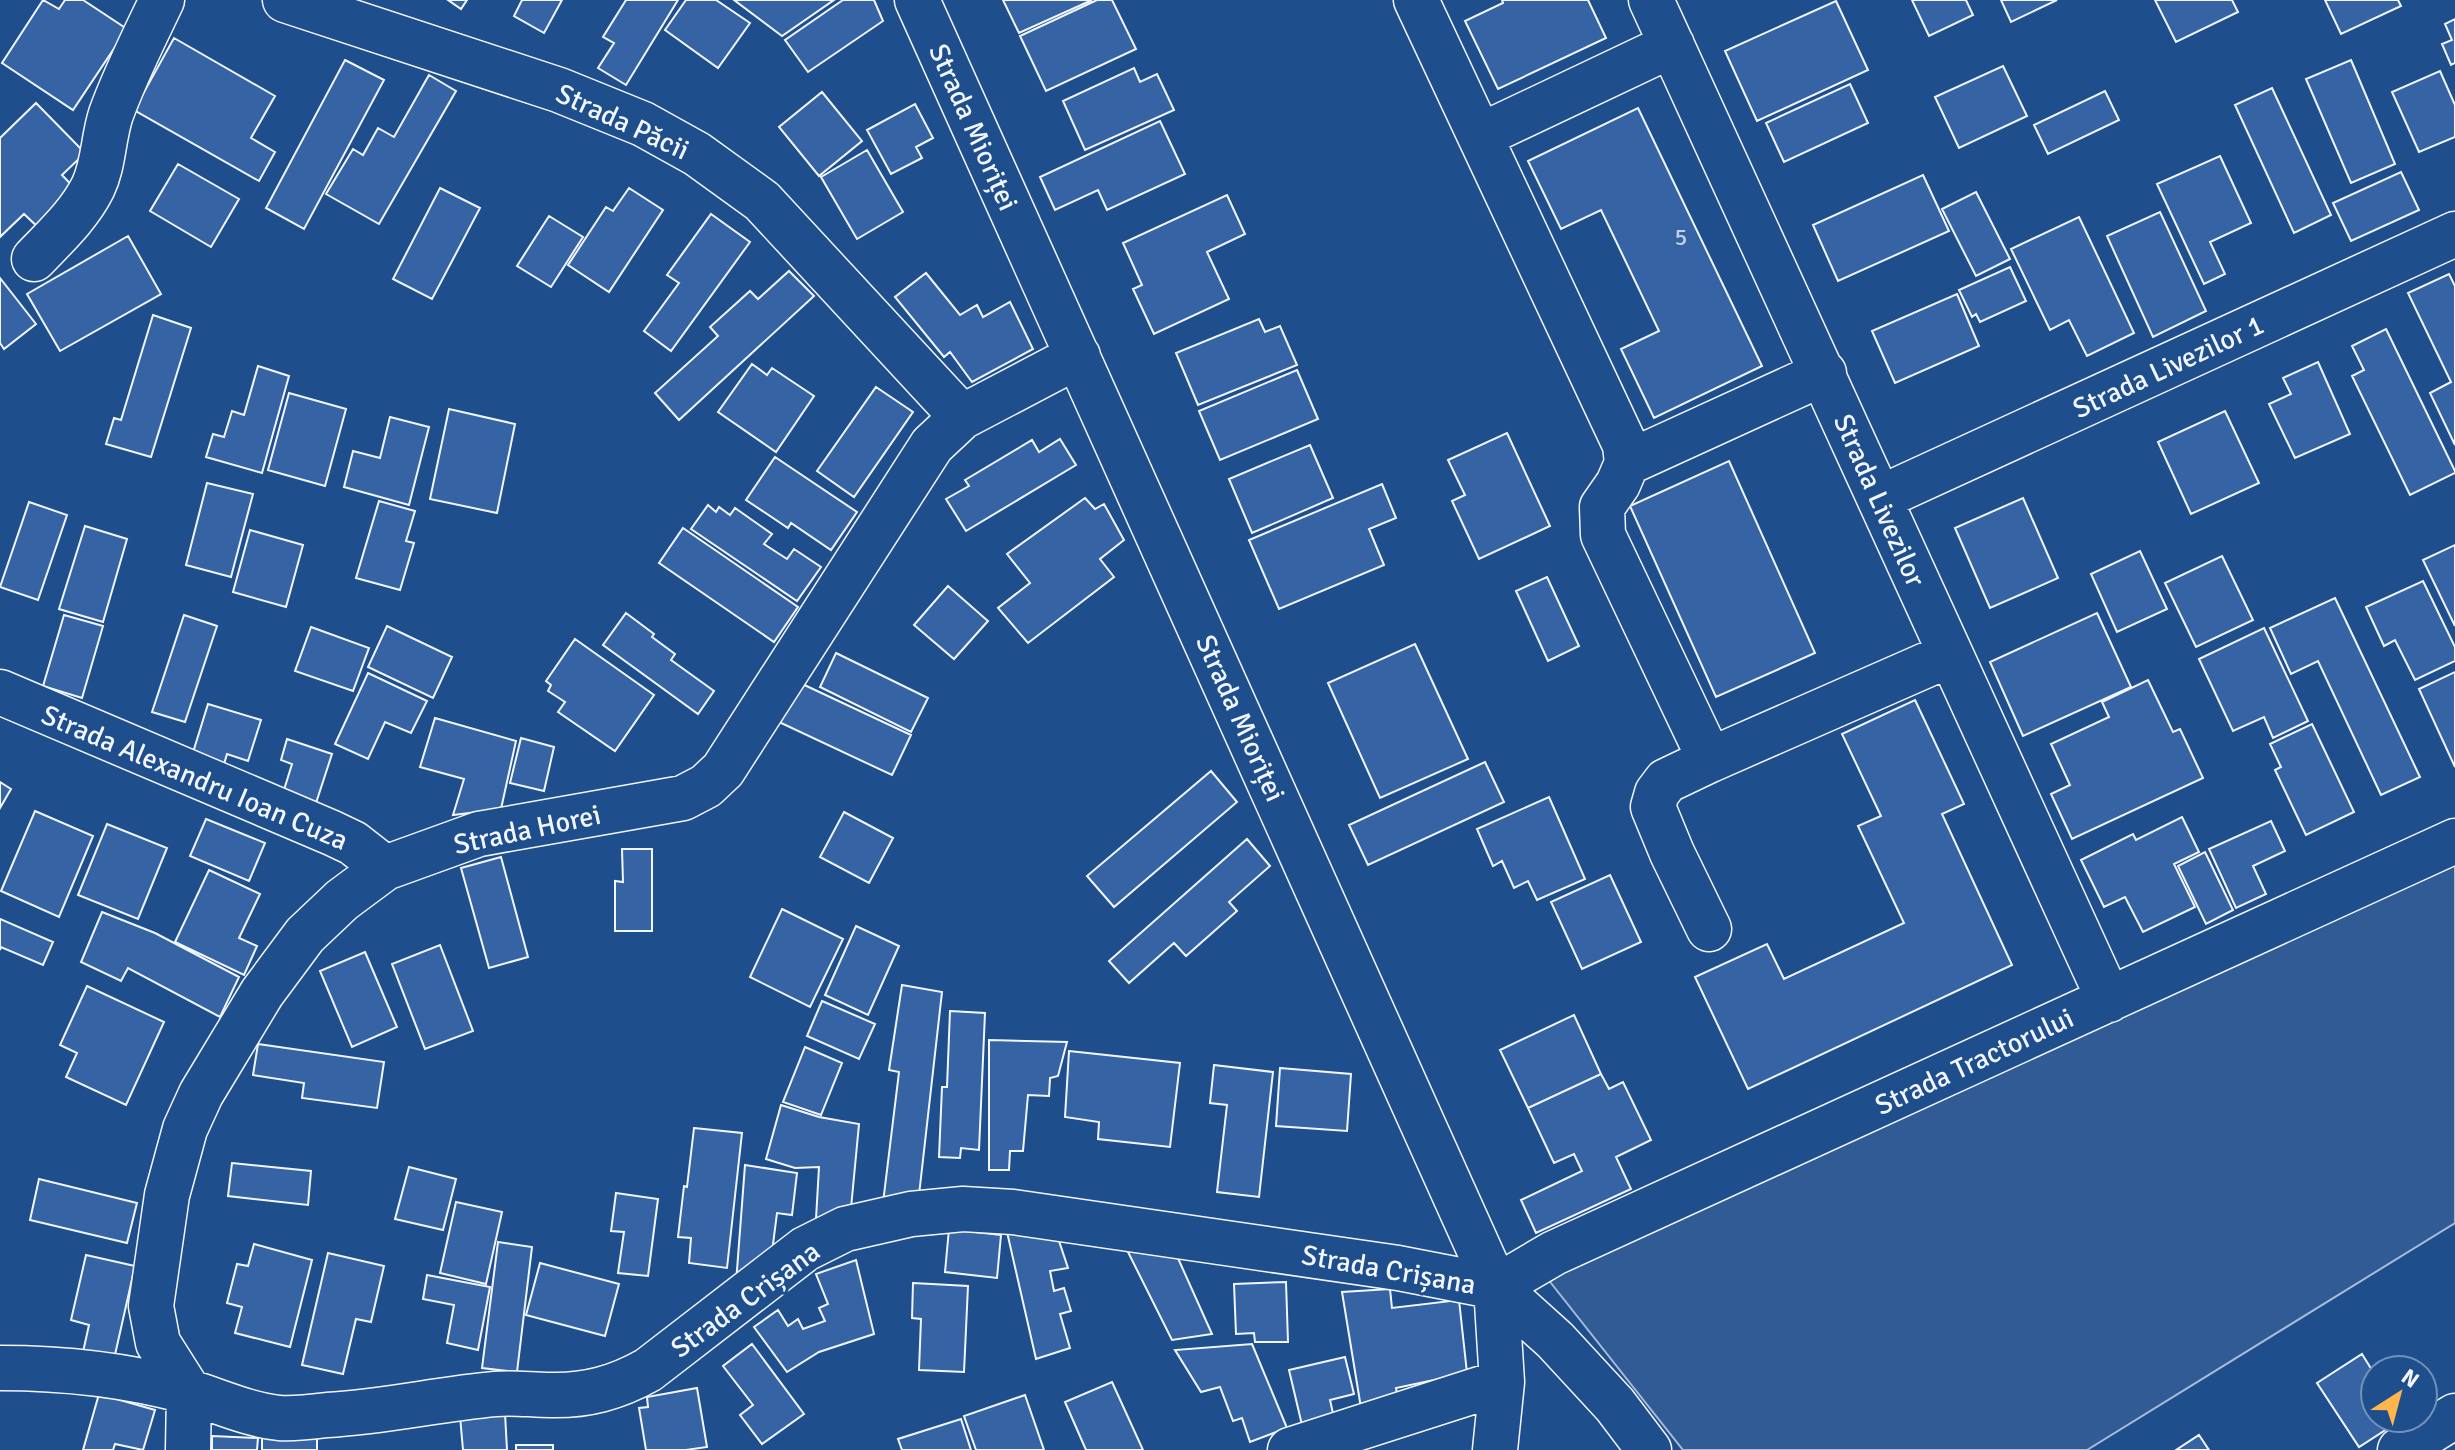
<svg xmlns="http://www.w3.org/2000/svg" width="2455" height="1450" font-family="Signika,sans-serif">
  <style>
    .built { fill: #305b95; stroke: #a8bbd7; stroke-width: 2 }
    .building { fill: #3563a3; stroke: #f2f6ff; stroke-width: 2 }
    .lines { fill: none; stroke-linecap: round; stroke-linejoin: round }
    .minor-casing { stroke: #f2f6ff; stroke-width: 47 }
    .minor { stroke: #1f4e8c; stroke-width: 44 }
    .labels { text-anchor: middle; stroke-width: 6; stroke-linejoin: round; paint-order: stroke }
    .number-label { font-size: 24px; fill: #c3d1e8 }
    .street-label { font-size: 28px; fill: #f2f6ff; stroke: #1f4e8c }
  </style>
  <rect width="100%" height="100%" fill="#1f4e8c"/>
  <path class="built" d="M2455 862V1223L2087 1450H1683L1543 1273Z"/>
  <path class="building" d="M43 0 59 9 65 0H83L127 29 73 110 2 63Z
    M448 0H467L461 9Z
    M522 0H562L544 33 514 16Z
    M626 0H678L626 85 598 68 614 43 603 37Z
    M686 0H716L750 23 718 68 665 30Z
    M734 0H834L782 36Z
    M843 0H874L883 21 808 72 785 40Z
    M1003 0H1092L1019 33Z
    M1097 0H1112L1136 49 1046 91 1020 36Z
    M1502 0H1588L1606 38 1498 89 1465 21 1503 3Z
    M1912 0H1966L1973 15 1929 36Z
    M2001 0H2057L2011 22Z
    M2155 0H2232L2238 12 2176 42Z
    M2325 0H2398L2401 6 2341 34Z
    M1836 1 1868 70 1757 121 1725 51Z
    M2455 19V63L2451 65 2442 44 2452 40 2445 24Z
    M174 38 275 96 251 138 275 152 259 181 134 110Z
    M345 60 384 80 304 229 266 208Z
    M2351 60 2395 164 2351 183 2306 79Z
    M2003 66 2027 116 1959 148 1935 97Z
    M1134 68 1140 82 1157 74 1174 110 1085 150 1063 101Z
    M2440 71 2455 105V137L2419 152 2392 92Z
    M429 75 456 91 379 224 326 194 353 149 363 155 378 128 394 137Z
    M1850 84 1868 123 1784 162 1766 123Z
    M2272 88 2331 215 2294 233 2235 105Z
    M2105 91 2119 120 2048 154 2034 125Z
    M822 92 862 141 819 176 779 127Z
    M36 103 85 153 62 175 80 194 42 231 24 214 0 237V138Z
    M915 104 933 138 916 147 922 158 891 174 867 130Z
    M1638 108 1762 366 1654 418 1621 349 1659 331 1601 210 1561 229 1528 161Z
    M1160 121 1185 174 1107 210 1098 190 1055 210 1040 177Z
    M867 150 903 212 857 239 821 177Z
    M2220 156 2251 223 2210 242 2225 274 2204 284 2157 184Z
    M178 164 239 199 211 247 150 211Z
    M2401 172 2419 210 2351 241 2333 203Z
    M1923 175 1949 231 1838 281 1813 225Z
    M440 188 480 208 432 299 393 279Z
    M629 188 663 210 609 292 568 265 606 207 613 211Z
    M1976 192 2010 259 1976 276 1942 209Z
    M1227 195 1245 234 1207 252 1229 299 1154 334 1133 289 1142 285 1123 243Z
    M2160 212 2206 311 2153 337 2107 236Z
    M711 214 750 242 671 351 644 331 679 283 667 275Z
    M549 216 583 237 551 287 517 266Z
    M2079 217 2134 333 2087 356 2069 320 2050 330 2011 249Z
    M128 236 161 294 60 351 27 294Z
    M2010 267 2026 301 1980 322 1976 314 1972 317 1959 290Z
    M789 271 814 296 679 420 655 393 718 336 710 327 750 291 758 299Z
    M926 273 960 315 977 305 983 317 1010 302 1033 349 972 382 950 352 944 357 895 297Z
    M2449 274 2455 286V445L2430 393 2451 382 2408 293Z
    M0 278 36 324 4 349 0 343Z
    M1957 294 1979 346 1895 383 1872 331Z
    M153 315 191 328 151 457 106 444 114 418 121 420Z
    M1259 319 1265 332 1280 326 1297 365 1198 405 1176 353Z
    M2386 329 2455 471V473L2410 495 2352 376 2364 370 2352 346Z
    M2318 362 2350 434 2295 458 2269 404 2291 394 2283 378Z
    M752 364 767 375 772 368 814 396 776 452 718 412Z
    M258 366 289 376 262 473 206 457 213 434 224 437 232 411 244 415Z
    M1297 370 1318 419 1220 460 1199 411Z
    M876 387 913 412 854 497 817 471Z
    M289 393 346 409 325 486 268 470Z
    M449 409 515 424 497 513 430 499Z
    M2225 411 2259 483 2191 514 2158 442Z
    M390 417 429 427 409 505 344 487 353 451 380 458Z
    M1507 433 1550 526 1479 559 1452 501 1465 495 1448 460Z
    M1060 439 1076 465 966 531 946 499 969 486 965 480 1032 440 1039 452Z
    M1310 445 1333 498 1252 533 1229 479Z
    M775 457 857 512 831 550 791 523 788 528 746 500Z
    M1729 461 1815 653 1716 697 1630 506Z
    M207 483 253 494 231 577 186 565Z
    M1382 484 1396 518 1369 529 1384 565 1279 609 1249 540Z
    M1085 498 1095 509 1104 504 1124 540 1100 559 1114 577 1028 643 998 608 1030 583 1007 554Z
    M2023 498 2058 578 1990 608 1955 528Z
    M379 501 415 511 406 541 414 543 400 590 356 578Z
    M29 502 67 515 38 600 0 587Z
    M708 505 716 512 719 507 730 515 735 508 772 534 764 544 787 559 794 549 821 567 797 601 691 529Z
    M85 526 127 539 103 622 59 609Z
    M683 528 798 607 774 642 659 563Z
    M250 530 303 545 286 607 233 592Z
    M2455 545V626L2423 560Z
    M2140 551 2167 609 2117 632 2091 574Z
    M2222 556 2253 620 2196 647 2165 583Z
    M1547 577 1579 646 1548 661 1516 591Z
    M2423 581 2455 647V661L2415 680 2395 640 2384 646 2366 607Z
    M948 586 988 621 954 659 914 625Z
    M2335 598 2420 777 2381 795 2318 661 2291 674 2270 628Z
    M626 613 654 634 652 637 675 654 671 660 714 691 698 714 603 645Z
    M2097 613 2131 687 2023 736 1990 662Z
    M64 615 103 626 82 698 43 686Z
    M184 615 217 626 185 722 152 712Z
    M387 626 452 657 433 698 368 667Z
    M311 627 369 648 353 691 295 671Z
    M2264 628 2308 721 2273 738 2264 717 2233 731 2199 659Z
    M575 639 654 695 615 751 558 712 565 702 548 691 551 685 546 681Z
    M1415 644 1468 759 1380 798 1328 683Z
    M836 653 928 698 911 732 820 687Z
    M2455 672V767L2419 689Z
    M368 673 427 701 411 733 385 722 368 759 335 744Z
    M2148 680 2173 732 2180 729 2203 778 2072 839 2051 794 2070 785 2051 744 2109 717 2102 702Z
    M798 682 911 735 892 775 779 722Z
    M1915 700 1964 804 1942 814 2012 965 1748 1089 1695 977 1767 944 1784 979 1904 923 1858 826 1881 816 1842 734Z
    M208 704 261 720 248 761 227 754 222 771 190 762Z
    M435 718 516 741 501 809 453 815 464 779 420 767Z
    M2312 724 2354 812 2306 835 2275 770 2281 767 2270 744Z
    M521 738 554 747 544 791 510 783Z
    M287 739 332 754 316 803 283 793 292 764 281 760Z
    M1485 762 1504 802 1368 865 1349 825Z
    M1211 771 1237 802 1114 907 1087 876Z
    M0 782 11 789 0 808Z
    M1549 797 1585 879 1537 900 1528 881 1514 888 1502 861 1493 866 1477 829Z
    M35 811 93 836 59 917 1 891Z
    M844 812 893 838 869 883 820 857Z
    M2182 817 2199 852 2174 864 2195 907 2143 932 2125 897 2104 907 2081 860 2133 834 2136 840Z
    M206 819 265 843 249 881 190 856Z
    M2271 821 2285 851 2253 866 2266 894 2236 908 2209 849Z
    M107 824 167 848 138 919 78 895Z
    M1247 839 1270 866 1229 902 1237 911 1186 956 1174 943 1129 983 1109 961Z
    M622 849H652V931H615V881L623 882Z
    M2205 852 2233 910 2206 924 2178 866Z
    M501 857 528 957 489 968 461 868Z
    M209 870 260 894 239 938 257 946 244 975 175 942Z
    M1610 875 1641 942 1582 969 1551 902Z
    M782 909 843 939 810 1007 750 977Z
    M102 912 155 933 239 977 220 1017 128 968 121 981 81 962Z
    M0 919 53 942 43 965 1 947 0 950Z
    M856 926 899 946 868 1015 825 995Z
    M440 945 473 1031 425 1049 392 964Z
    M365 952 397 1027 352 1047 320 971Z
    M902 985 942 992 919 1195 883 1203 899 1072 889 1070Z
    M87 986 164 1022 126 1105 66 1077 77 1053 60 1045Z
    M822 1001 875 1024 859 1059 807 1036Z
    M950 1011 985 1013 979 1150 961 1148 960 1158 939 1157 942 1087H947Z
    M1574 1015 1601 1074 1528 1108 1500 1050Z
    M989 1040 1067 1042 1058 1076 1050 1078 1049 1096 1028 1095 1023 1151H1010L1009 1170H989Z
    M258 1044 384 1062 377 1108 302 1098 304 1083 253 1075Z
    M805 1047 842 1063 821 1115 783 1102Z
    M1069 1051 1180 1063 1170 1147 1098 1139 1099 1122 1065 1117Z
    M1214 1065 1273 1072 1259 1197 1217 1192 1227 1105 1210 1103Z
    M1280 1068 1351 1074 1347 1131 1276 1126Z
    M1601 1074 1609 1089 1623 1082 1651 1140 1616 1157 1631 1189 1536 1233 1521 1200 1582 1171 1574 1154 1554 1163 1528 1108Z
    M781 1105 819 1117 859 1124 851 1208 816 1219 819 1167 795 1168 766 1159Z
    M694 1128 742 1133 727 1268 689 1263 691 1238 678 1237 684 1186 687 1187Z
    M232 1163 311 1171 308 1205 228 1196Z
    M745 1165 797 1173 792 1215 777 1213 771 1260 736 1283Z
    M409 1167 456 1179 443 1230 395 1219Z
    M39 1179 137 1203 127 1243 30 1220Z
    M616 1193 658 1199 648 1276 618 1273 624 1232 611 1231Z
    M456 1202 502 1212 486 1284 440 1273Z
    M949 1229 1001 1235 997 1278 945 1272Z
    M1007 1232H1056L1068 1268 1050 1271 1054 1291 1064 1288 1071 1311 1060 1314 1070 1348 1036 1359Z
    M498 1242 532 1247 517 1372 482 1368Z
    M254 1244 312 1260 290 1347 235 1333 242 1307 227 1303 237 1264 248 1266Z
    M1127 1250 1177 1256 1212 1334 1172 1340Z
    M328 1253 384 1266 371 1322 356 1319 343 1374 302 1365Z
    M86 1255 135 1266 112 1368 81 1361 89 1325 71 1320Z
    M856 1260 874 1334 819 1352 787 1372 754 1327 778 1310 788 1326 798 1319 803 1329 825 1321 819 1308 828 1304 816 1274Z
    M540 1263 619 1284 605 1336 526 1315Z
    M427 1275 490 1287 478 1350 447 1343 454 1305 423 1299Z
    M1286 1282 1288 1342H1255L1254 1333 1236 1334 1234 1284Z
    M913 1283 968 1286 964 1372 919 1370 921 1319 912 1318Z
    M1390 1289 1392 1308 1459 1300 1467 1373 1396 1388 1398 1400 1361 1408 1342 1292Z
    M752 1344 804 1414 762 1444 740 1415 753 1405 723 1366Z
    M1252 1344 1287 1428 1250 1442 1242 1418 1233 1421 1220 1387 1201 1392 1175 1350Z
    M2362 1354 2375 1375V1418H2404L2359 1447 2317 1383Z
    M1345 1357 1354 1394 1330 1400 1334 1418 1302 1425 1289 1370Z
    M1112 1382 1143 1450H1086L1065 1402Z
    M697 1388 707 1447 686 1450H646L639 1408 648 1407 647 1397Z
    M99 1394 155 1410 143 1450 115 1444 113 1450H83Z
    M1025 1395 1044 1450H976L964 1416Z
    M505 1413 507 1450H463L460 1416Z
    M961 1419 971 1450H902L898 1439Z
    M262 1435H317V1450H262Z
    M2199 1435 2209 1450H2176Z
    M212 1436 258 1438 257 1450H212Z
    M516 1445H553V1450H516Z"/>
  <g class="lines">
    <g class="minor-casing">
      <path id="minor" d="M285 0 559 90 643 124 697 154 762 201 962 417
        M917 0 1496 1287 1502 1382 1495 1450
        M1416 0 1625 445 1627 463 1618 484 1602 507 1603 535 1710 760 1666 781 1657 793 1653 807 1672 853 1709 929
        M1651 0C1806 332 1955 667 2109 1000
        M1480 136 1672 45
        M34 259C56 236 79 215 93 187 104 164 103 138 111 114 125 75 144 38 162 0
        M1627 463 1824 373
        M1880 498 2455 234
        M0 692 332 833 353 843 385 868
        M1710 760 1949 655
        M1496 1287 1554 1253 2455 841
        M1496 1287 1555 1340 1615 1405 1649 1450
        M0 1368C62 1368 126 1375 186 1391 217 1400 245 1414 279 1418 294 1419 311 1417 327 1415 384 1412 439 1399 495 1394 513 1392 532 1395 550 1395 586 1396 616 1388 648 1370L805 1249 845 1229 911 1214 963 1209 1013 1212 1398 1268 1496 1287
        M188 1450 189 1392 158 1343 151 1306 167 1195 185 1129 201 1094 262 993 305 935 342 900 385 868 479 834 683 798 706 786 723 770 932 445 962 417 1078 356
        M1290 1450 1502 1382
        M2400 1450 2455 1416"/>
    </g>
    <use href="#minor" class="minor"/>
  </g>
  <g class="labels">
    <g class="number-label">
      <text x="1681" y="245">5</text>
    </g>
    <g class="street-label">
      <text transform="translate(623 121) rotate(25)" y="10">Strada Păcii</text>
      <text transform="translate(974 127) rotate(66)" y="10">Strada Mioriței</text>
      <text transform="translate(2168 366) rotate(-25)" y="10">Strada Livezilor 1</text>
      <text transform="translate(1880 500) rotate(66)" y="10">Strada Livezilor</text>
      <text transform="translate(1241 718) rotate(66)" y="10">Strada Mioriței</text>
      <text transform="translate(195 777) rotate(23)" y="10">Strada Alexandru Ioan Cuza</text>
      <text transform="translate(527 829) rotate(-12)" y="10">Strada Horei</text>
      <text transform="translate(1974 1061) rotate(-25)" y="10">Strada Tractorului</text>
      <text transform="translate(1389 1269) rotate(10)" y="10">Strada Crișana</text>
      <text transform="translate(745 1299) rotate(-36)" y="10">Strada Crișana</text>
    </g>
  </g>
  <g transform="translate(2399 1394) rotate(36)"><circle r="38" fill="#1f4e8c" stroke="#7391ba" stroke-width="2"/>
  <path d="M0-6L14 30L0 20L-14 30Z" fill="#ffb74d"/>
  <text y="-12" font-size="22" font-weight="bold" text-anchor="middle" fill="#f2f6ff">N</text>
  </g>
</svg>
